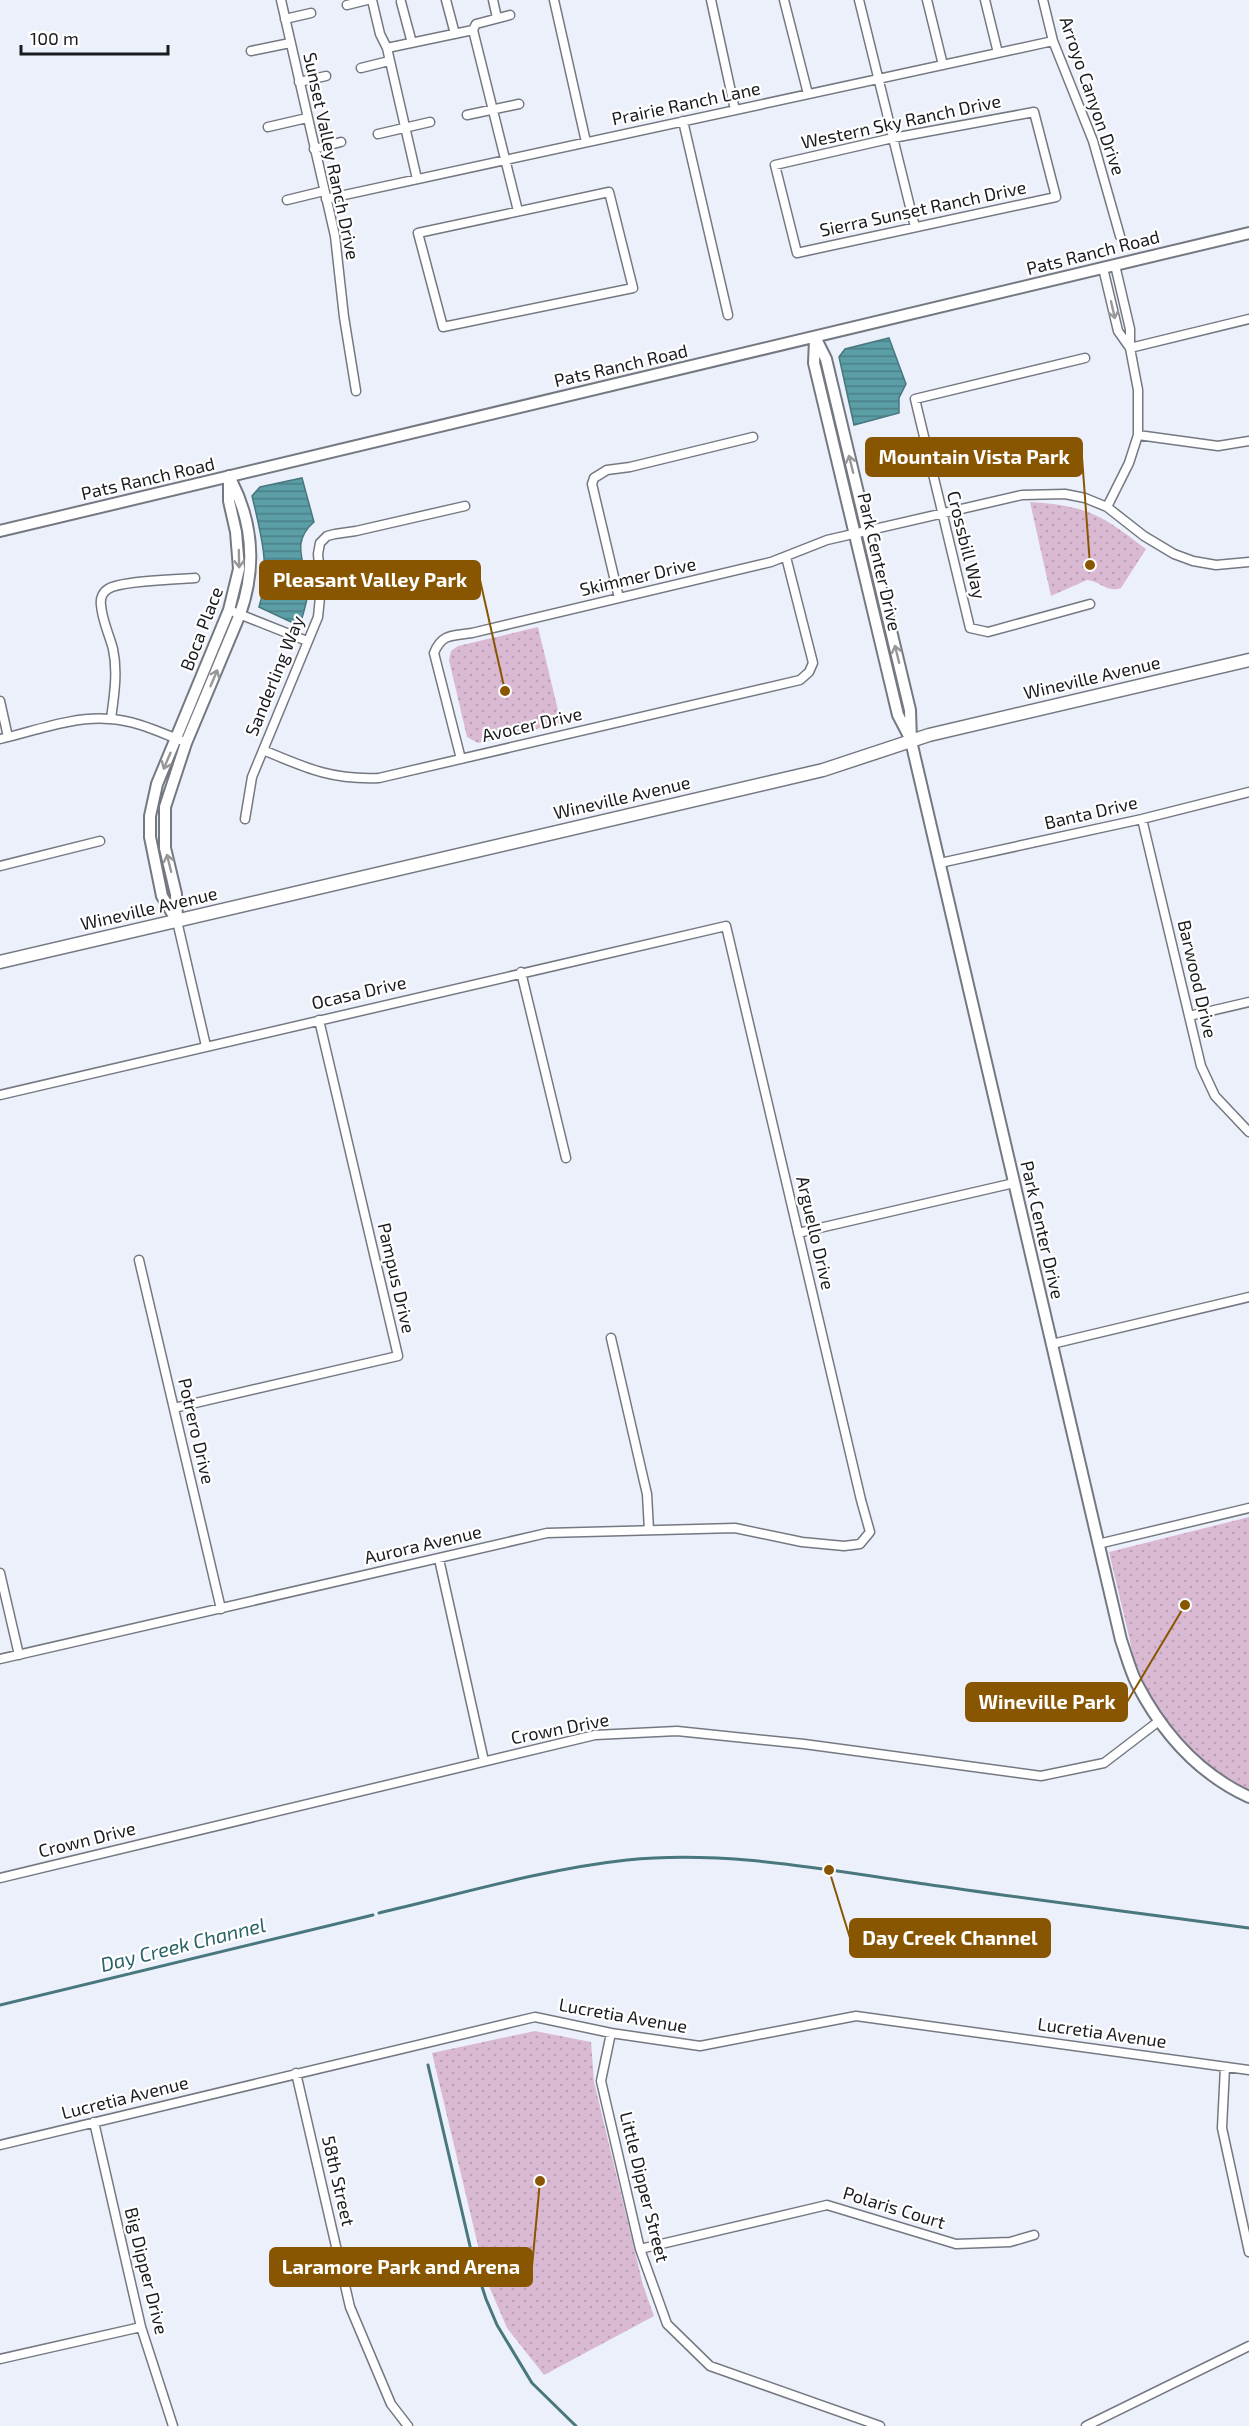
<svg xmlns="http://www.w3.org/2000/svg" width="1249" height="2426" font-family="'Exo 2',sans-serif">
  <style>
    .park { fill: url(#park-dots) }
    .water { fill: url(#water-rules); stroke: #48777e; stroke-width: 1.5 }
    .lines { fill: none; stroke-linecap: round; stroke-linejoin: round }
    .stream { stroke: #48777e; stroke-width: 3 }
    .minor-casing { stroke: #747881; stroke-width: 11 }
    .tertiary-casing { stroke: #747881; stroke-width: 14 }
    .secondary-casing { stroke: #747881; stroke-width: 15 }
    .minor { stroke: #fff; stroke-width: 8 }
    .tertiary { stroke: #fff; stroke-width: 10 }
    .secondary { stroke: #fff; stroke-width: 12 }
    .oneway { stroke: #98989a }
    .labels { text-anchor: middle; stroke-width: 4.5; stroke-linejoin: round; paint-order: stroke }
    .street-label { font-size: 18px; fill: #1a1b1f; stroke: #fff }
    .water-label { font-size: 20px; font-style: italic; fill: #296267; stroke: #fff }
    .leader { fill: none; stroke: #850; stroke-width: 2 }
    .callout-dot { fill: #850; stroke: #fff; stroke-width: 2 }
    .callout { fill: #850; stroke: #850; stroke-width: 2 }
    .callout-label { font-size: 20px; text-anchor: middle; font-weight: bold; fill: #fff }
  </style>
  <defs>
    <pattern id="park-dots" width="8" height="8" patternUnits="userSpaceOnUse" patternTransform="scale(1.5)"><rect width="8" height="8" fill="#dabad3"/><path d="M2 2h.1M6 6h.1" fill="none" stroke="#ba9fb5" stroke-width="1.8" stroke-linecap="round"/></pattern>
    <pattern id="water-rules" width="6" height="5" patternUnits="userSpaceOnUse" patternTransform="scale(1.5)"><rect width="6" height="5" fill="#5b9ea6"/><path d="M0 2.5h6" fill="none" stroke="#4a8087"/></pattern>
  </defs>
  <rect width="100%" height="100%" fill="#ecf0fb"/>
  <path class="park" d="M1030 502C1088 506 1100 514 1146 549L1121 588C1107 593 1100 581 1087 580L1051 596Z
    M538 627 561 723 478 743 467 737 449 660 451 651 458 646Z
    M1249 1517V1791L1209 1765 1177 1737 1152 1703 1134 1658 1109 1552Z
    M535 2031 591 2042 594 2082 643 2285 654 2316 544 2375 507 2328 486 2279 432 2053Z"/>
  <path class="water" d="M889 338 906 384 899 398V413L854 425 839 357 845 349Z
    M302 478 314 522C291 542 304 559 307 584 309 596 305 607 302 618L293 623 259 607C271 569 261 534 252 496L260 487Z"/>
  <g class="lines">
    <path class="stream" d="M379 1913C461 1894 544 1869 627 1860 727 1850 827 1870 925 1884 1033 1900 1141 1913 1249 1928
      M0 2005 373 1915
      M428 2065 473 2259 486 2299 497 2325 532 2383 576 2426"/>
    <g class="minor-casing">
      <path id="minor" d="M281 0 335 236 344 317 356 391
        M372 0 380 34 387 48 417 179
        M446 0 455 34
        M493 0 497 18
        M554 0 586 142
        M711 0 735 110
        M784 0 808 94
        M859 0 915 227
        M927 0 943 65
        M985 0 998 53
        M1043 0 1053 41 1093 141 1120 236
        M401 2 412 43
        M347 5 367 0
        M285 19 311 13
        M473 30 518 211
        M387 48 473 30 476 24 510 15
        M251 51 290 43
        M361 68 389 61
        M299 82 326 76
        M1034 112 1056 197 797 253 775 165 893 138Z
        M467 115 519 104
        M683 121 728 315
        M268 127 307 118
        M378 134 430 122
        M314 149 341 142
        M609 192 633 288 443 327 418 233Z
        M326 199 1053 41
        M287 200 324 191
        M1103 268 1118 331 1130 348
        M1130 348 1249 319
        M1085 358 915 399 970 628 988 632 1090 604
        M1138 435 1218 446 1249 441
        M1107 507 1129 463 1138 435V390L1130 348V329L1115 265
        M619 598 592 484 594 478 607 470 630 467 753 437
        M229 610 307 641
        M0 701 8 737
        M111 719C114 696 118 672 113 649 109 634 102 620 101 605 100 598 103 592 108 589 119 581 178 579 195 578
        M0 739C35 731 73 716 109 719 134 720 157 731 180 740
        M263 750C306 768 331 780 379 778L800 680 809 672 813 663 786 557
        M461 759 434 653C442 633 453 636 472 633L771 562 827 540 1022 495 1065 494 1085 498 1107 507 1144 536 1174 554 1193 561 1216 565 1249 562
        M245 819 252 777 318 617 321 587 318 554 320 543 327 536 335 534 356 531 465 506
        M1142 819 1201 1066 1215 1096 1249 1132
        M940 863 1142 819 1249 792
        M0 866 100 841
        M177 921 206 1046
        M521 972 566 1158
        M1189 1016 1249 1002
        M0 1095 726 926 861 1500 870 1532 860 1544 844 1546 802 1542 735 1528 547 1533 0 1659
        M798 1233 1014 1183
        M139 1260 221 1609
        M611 1338 643 1477 647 1494 649 1530
        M1052 1344 1249 1297
        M174 1408 398 1356 319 1020
        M1098 1544 1249 1508
        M439 1559 484 1761
        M0 1573 19 1655
        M0 1878 595 1735 677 1731 804 1744 1041 1776 1104 1763 1159 1721
        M611 2033 601 2081 640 2249 667 2324 710 2366 880 2426
        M1225 2067 1222 2128 1249 2252
        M296 2073 350 2307 391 2404 408 2426
        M94 2122 141 2327 173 2426
        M0 2145 535 2017 611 2033 700 2046 856 2016 1249 2070
        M640 2249 827 2205 956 2244 1010 2242 1034 2235
        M0 2359 141 2327
        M1086 2426 1249 2346"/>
    </g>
    <g class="tertiary-casing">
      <path id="tertiary" d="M815 337 826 359 910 710 911 741 1121 1640C1126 1654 1130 1670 1137 1684 1162 1732 1199 1774 1249 1797
        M815 340 814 363 887 669 898 715 910 738
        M0 531 1249 233
        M177 918 176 894 165 848V807L186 743 240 614C256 569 253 523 231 480
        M177 921 162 896 150 837V816L157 784 229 610 239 569 236 532 229 501V476"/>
    </g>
    <g class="secondary-casing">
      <path id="secondary" d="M0 962 823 770 929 735 1249 660"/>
    </g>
    <use href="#minor" class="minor"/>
    <use href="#tertiary" class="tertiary"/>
    <use href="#secondary" class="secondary"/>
  </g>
  <defs><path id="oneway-shaft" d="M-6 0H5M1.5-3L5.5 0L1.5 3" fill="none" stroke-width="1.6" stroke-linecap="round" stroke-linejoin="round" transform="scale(1.5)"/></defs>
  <g class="oneway">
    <use href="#oneway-shaft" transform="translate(1113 310) rotate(77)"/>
    <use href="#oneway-shaft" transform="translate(851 464) rotate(-104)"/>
    <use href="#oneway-shaft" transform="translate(239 559) rotate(89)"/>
    <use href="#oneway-shaft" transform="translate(897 654) rotate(-104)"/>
    <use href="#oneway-shaft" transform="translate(214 678) rotate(-67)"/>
    <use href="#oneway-shaft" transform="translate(167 761) rotate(113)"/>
    <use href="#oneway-shaft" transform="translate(169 863) rotate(-104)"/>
  </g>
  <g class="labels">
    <g class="street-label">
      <text transform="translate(1092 96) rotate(71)" y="6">Arroyo Canyon Drive</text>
      <text transform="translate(686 104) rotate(-12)" y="6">Prairie Ranch Lane</text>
      <text transform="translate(901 122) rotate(-12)" y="6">Western Sky Ranch Drive</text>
      <text transform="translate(331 156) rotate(78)" y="6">Sunset Valley Ranch Drive</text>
      <text transform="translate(923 209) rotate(-12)" y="6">Sierra Sunset Ranch Drive</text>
      <text transform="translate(1093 253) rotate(-14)" y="6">Pats Ranch Road</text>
      <text transform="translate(621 366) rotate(-13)" y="6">Pats Ranch Road</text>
      <text transform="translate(148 479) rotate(-13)" y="6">Pats Ranch Road</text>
      <text transform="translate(966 545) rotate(76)" y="6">Crossbill Way</text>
      <text transform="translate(879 562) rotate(77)" y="6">Park Center Drive</text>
      <text transform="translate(638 577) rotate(-13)" y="6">Skimmer Drive</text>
      <text transform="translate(202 629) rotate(-69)" y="6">Boca Place</text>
      <text transform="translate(275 676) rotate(-68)" y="6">Sanderling Way</text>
      <text transform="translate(1092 678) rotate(-13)" y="6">Wineville Avenue</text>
      <text transform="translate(532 725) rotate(-13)" y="6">Avocer Drive</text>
      <text transform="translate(622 798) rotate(-13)" y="6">Wineville Avenue</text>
      <text transform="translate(1091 813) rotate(-13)" y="6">Banta Drive</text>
      <text transform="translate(149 909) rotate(-13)" y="6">Wineville Avenue</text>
      <text transform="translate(1197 979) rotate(77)" y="6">Barwood Drive</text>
      <text transform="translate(359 993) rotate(-13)" y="6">Ocasa Drive</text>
      <text transform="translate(1042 1230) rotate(77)" y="6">Park Center Drive</text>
      <text transform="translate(815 1233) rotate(77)" y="6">Arguello Drive</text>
      <text transform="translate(396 1278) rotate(77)" y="6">Pampus Drive</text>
      <text transform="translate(196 1431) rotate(77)" y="6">Potrero Drive</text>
      <text transform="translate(423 1545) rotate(-13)" y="6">Aurora Avenue</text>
      <text transform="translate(560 1729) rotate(-11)" y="6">Crown Drive</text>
      <text transform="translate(87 1840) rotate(-14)" y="6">Crown Drive</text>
      <text transform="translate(623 2016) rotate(10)" y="6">Lucretia Avenue</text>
      <text transform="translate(1102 2033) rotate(8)" y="6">Lucretia Avenue</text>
      <text transform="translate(125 2098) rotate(-14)" y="6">Lucretia Avenue</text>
      <text transform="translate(338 2181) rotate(77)" y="6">58th Street</text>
      <text transform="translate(644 2187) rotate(76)" y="6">Little Dipper Street</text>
      <text transform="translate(894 2208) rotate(17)" y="6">Polaris Court</text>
      <text transform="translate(146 2271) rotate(76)" y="6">Big Dipper Drive</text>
    </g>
    <g class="water-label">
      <text transform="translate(183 1945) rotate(-14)" y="7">Day Creek Channel</text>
    </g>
  </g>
  <path class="leader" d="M1090 565L1082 457M505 691L480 580M1185 1605L1127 1702M829 1870L850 1938M540 2181L532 2267"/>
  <g class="callout-dot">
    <circle cx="1090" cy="565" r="6"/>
    <circle cx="505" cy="691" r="6"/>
    <circle cx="1185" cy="1605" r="6"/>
    <circle cx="829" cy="1870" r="6"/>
    <circle cx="540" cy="2181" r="6"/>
  </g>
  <g class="callout">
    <rect x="866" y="438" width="216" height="38" rx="6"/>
    <rect x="260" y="561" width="220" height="38" rx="6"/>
    <rect x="966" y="1683" width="161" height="38" rx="6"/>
    <rect x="850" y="1919" width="200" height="38" rx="6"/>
    <rect x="270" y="2248" width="262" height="38" rx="6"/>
  </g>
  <g class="callout-label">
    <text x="974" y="464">Mountain Vista Park</text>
    <text x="370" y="587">Pleasant Valley Park</text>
    <text x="1047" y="1709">Wineville Park</text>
    <text x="950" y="1945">Day Creek Channel</text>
    <text x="401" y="2274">Laramore Park and Arena</text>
  </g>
  <path d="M21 45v9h147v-9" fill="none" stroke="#1a1b1f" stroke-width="3"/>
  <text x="30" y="45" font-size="18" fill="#1a1b1f" stroke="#ffffff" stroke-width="4.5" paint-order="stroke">100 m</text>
</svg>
